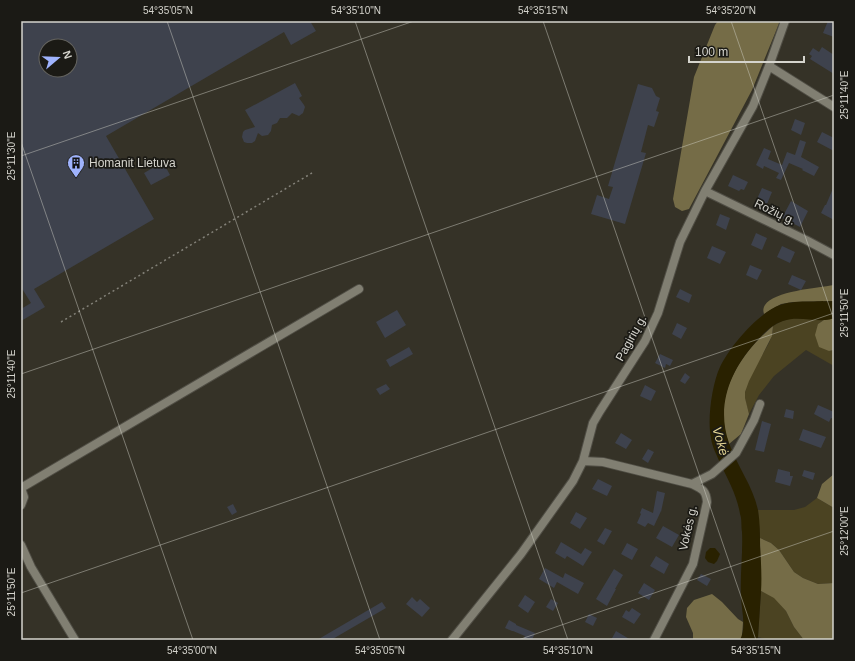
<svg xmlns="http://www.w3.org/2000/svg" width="855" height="661" font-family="Helvetica,sans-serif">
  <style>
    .green { fill: #4b4322 }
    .forest { fill: #756c47 }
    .water { fill: #292100 }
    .building { fill: #3e424d; fill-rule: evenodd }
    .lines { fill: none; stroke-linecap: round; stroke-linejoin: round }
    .minor-casing { stroke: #504e45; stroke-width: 10 }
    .path { stroke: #848279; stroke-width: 1.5; stroke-dasharray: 2 3; stroke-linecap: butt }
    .minor { stroke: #817f72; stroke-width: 8 }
    .ticks { fill: none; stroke: #d5d4cd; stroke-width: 1; stroke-opacity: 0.45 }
    .labels { text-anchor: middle; stroke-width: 3.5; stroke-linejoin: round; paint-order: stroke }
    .poi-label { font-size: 12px; fill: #d5d4cd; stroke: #1b1a15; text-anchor: start }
    .street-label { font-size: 12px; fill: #d5d4cd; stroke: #1b1a15 }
    .water-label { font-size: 13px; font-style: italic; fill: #e3d493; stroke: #1b1a15 }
    .neatline { fill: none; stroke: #d5d4cd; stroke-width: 1.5 }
    .ticks-label { font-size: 10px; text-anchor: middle; fill: #d5d4cd }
  </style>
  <rect width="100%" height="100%" fill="#353227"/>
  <path class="green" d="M792 318 824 320 818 324 829 351 834 350V366L806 350 774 376 759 395 749 414C748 409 746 404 745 399 743 384 758 363 765 350 770 342 773 335 773 326L782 321Z
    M817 498 834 508V583L818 584 803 578 794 572 779 550 771 543 760 538 758 510H794L805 507Z
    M761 591 774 597 786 611 794 627 804 640H766L765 639 758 637Z"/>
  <path class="forest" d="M718 21H780L752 90 689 209 682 211 675 207 673 199 694 77 715 25Z
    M834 285V301L793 302 781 304 764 314C763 311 763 308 765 305 774 291 817 288 834 285Z
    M834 318V350L829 351 819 347 815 335 818 324 824 320Z
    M773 326 772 336 749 381 745 392V398L749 414 741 434 729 444C726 435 723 425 723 414 724 379 747 348 773 326Z
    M834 474V508L817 498 822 484Z
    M760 538 771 543 779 550 794 572 803 578 818 584 834 583V640H804L794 627 786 611 774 598 761 591Z
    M712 594 722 602 738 619 743 622 742 637 740 640H693V633L686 617 687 608 694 600Z"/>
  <path class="water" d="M834 301V318C831 319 828 320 825 320 811 321 797 316 783 321 771 325 763 334 755 343 730 371 716 406 729 443 737 466 753 486 758 510 760 522 760 535 760 546 761 561 762 577 761 592 760 607 759 622 758 637L757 640H740C747 626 741 610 741 595 740 574 743 553 742 532 741 526 742 519 740 514 737 495 728 480 720 463 717 455 712 447 711 438 707 420 712 384 720 367 730 346 758 313 780 305 792 300 820 302 834 301Z
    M710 548H715L720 554 717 561 714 564 708 562 705 558 706 552Z"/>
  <path class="building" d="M21 21H310L316 31 291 45 284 32 106 136 154 219 34 289 45 307 21 321V309L31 303 21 287ZM46 46H70V70H46Z
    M828 21H834V37L823 33Z
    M822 47 834 55V74L810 59 812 56 809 54 813 48 819 52Z
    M295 83 302 96 299 98 304 105 305 107 303 113 299 116 292 113 287 118H280L277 123 272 125 271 131 268 135 262 136 258 133 255 141 252 143H247L244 142 242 137 243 132 245 130 255 127 245 110Z
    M638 84 652 88 656 96 660 98 656 111 659 112 654 127 648 125 641 152 646 153 625 224 591 214 597 195 609 199 613 187 608 186Z
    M795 119 805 123 801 135 791 130Z
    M822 132 834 138V151L817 142Z
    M800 140 806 142 801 157 819 167 814 176 802 170 803 169 789 163 781 180 776 178 779 173 764 166 763 169 756 165 764 148 771 151 768 159 782 165 787 152 795 155Z
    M163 162 170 175 151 185 144 173Z
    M733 175 748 182 744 190 741 189 739 191 728 186Z
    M834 186V220L821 213 825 205H826Z
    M762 188 772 192 767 204 757 199Z
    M791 201 808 211 800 227 782 218Z
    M720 214 730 218 726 230 716 225Z
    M756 233 767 238 762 250 751 245Z
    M712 246 726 252 720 264 707 258Z
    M782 246 795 252 790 263 777 257Z
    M750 265 762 270 757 280 746 275Z
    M792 275 806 281 801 290 788 284Z
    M680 289 692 295 689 303 676 297Z
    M397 310 406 325 385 338 376 322Z
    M677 323 687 328 681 339 672 334Z
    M409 347 413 354 390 367 386 360Z
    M660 354 673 360 670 366 666 364 665 368 655 363Z
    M685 373 690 377 685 384 680 381Z
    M386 384 390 389 380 395 376 389Z
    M645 385 656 391 651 401 640 396Z
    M818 405 834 412V419L831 418 829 422 814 414Z
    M786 409 794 411 793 419 784 417Z
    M762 421 771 424 764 452 755 450Z
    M803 429 826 437 821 448 799 440Z
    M621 433 632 440 626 449 615 443Z
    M648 449 654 452 648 463 642 459Z
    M778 469 790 472V476H793L790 486 775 482Z
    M804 470 815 473 813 480 802 476Z
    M598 479 612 486 607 496 592 489Z
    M657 491 665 493 661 512V511L654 526 648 523 645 527 637 523 641 514 640 513 642 508 653 513Z
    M233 504 237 512 232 515 227 507Z
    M576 512 587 518 580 529 570 523Z
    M663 526 679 535 672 547 656 538Z
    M605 528 612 531 604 545 597 541Z
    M561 542 581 554 585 548 592 552 583 566 567 556 565 559 555 553Z
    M627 543 638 549 632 560 621 554Z
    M656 556 669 564 664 574 650 566Z
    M545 568 563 578 565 573 584 583 578 594 557 582 554 588 539 579Z
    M614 569 623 575 615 589H616L607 606 596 599Z
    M701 574 711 579 707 586 697 580Z
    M644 583 655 590 649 600 638 593Z
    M525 595 535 602 528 613 518 606Z
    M412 597 417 602 420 599 430 608 422 617 406 604Z
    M551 599 558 603 553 611 546 607Z
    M382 602 386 608 331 640H317Z
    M632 608 641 614 634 624 622 617 626 610 629 612Z
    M589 614 597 618 593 626 585 622Z
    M509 620 516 624V625L535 633 532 640H523L525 636 513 631H512L505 628Z
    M616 631 631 640H611Z"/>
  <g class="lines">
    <g class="minor-casing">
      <path id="minor" d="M769 66 834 107
        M705 191 806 240 834 255
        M583 461 603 462 692 484C702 489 706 490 707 502L693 564 654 640
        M692 484 712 474 736 453 754 420 760 404
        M21 488 359 289
        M21 488 24 497 21 505
        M21 545 31 567 75 640
        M452 640 521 554 573 481 583 461 593 423 600 411 645 341 658 313 680 242 705 191 753 106 769 66 785 21"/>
    </g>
    <path class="path" d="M61 322 312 173"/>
    <use href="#minor" class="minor"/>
  </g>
  <path class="ticks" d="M167 21 380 640M355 21 568 640M543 21 756 640M731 21 834 320M21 142 193 640M21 156 414 21M21 374 834 95M21 593 834 313M518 640 834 531"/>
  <defs>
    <g id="building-pin" transform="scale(0.9)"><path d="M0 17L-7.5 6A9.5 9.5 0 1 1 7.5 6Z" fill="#9fb3fd" stroke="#1b1a15"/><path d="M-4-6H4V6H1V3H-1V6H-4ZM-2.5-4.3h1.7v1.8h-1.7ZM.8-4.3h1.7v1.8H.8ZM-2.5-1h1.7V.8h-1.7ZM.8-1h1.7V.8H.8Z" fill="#111"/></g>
  </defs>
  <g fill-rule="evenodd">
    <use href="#building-pin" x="76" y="163"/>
  </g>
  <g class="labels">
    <g class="poi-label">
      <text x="89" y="167">Homanit Lietuva</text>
    </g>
    <g class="street-label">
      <text transform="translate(775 212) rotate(26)" y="4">Rožių g.</text>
      <text transform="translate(631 338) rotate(-61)" y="4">Pagirių g.</text>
      <text transform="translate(688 528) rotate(-77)" y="4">Vokės g.</text>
    </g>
    <g class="water-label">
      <text transform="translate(721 441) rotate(74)" y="5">Vokė</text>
    </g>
  </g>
  <rect width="855" height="661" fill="none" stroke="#1b1a15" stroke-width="44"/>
  <g transform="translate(58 58) rotate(71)"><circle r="19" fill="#1b1a15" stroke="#65645f"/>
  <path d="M0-3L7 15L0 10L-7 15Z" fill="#9fb3fd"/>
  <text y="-6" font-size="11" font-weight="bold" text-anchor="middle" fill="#d5d4cd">N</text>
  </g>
  <path d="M689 56v6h115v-6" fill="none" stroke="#d5d4cd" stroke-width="2"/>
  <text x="695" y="56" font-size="12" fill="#d5d4cd" stroke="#1b1a15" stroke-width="3" paint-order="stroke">100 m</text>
  <rect x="22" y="22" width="811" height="617" class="neatline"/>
  <g class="ticks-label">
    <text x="168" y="14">54°35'05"N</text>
    <text x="356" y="14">54°35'10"N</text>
    <text x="543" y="14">54°35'15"N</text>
    <text x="731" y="14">54°35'20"N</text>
    <text transform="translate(844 95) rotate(-90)" y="4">25°11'40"E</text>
    <text transform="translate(11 156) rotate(-90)" y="4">25°11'30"E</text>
    <text transform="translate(844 313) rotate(-90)" y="4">25°11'50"E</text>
    <text transform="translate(11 374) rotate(-90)" y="4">25°11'40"E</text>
    <text transform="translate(844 531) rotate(-90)" y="4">25°12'00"E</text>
    <text transform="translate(11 592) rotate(-90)" y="4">25°11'50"E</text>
    <text x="192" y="654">54°35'00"N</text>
    <text x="380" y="654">54°35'05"N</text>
    <text x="568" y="654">54°35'10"N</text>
    <text x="756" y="654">54°35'15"N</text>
  </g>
</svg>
